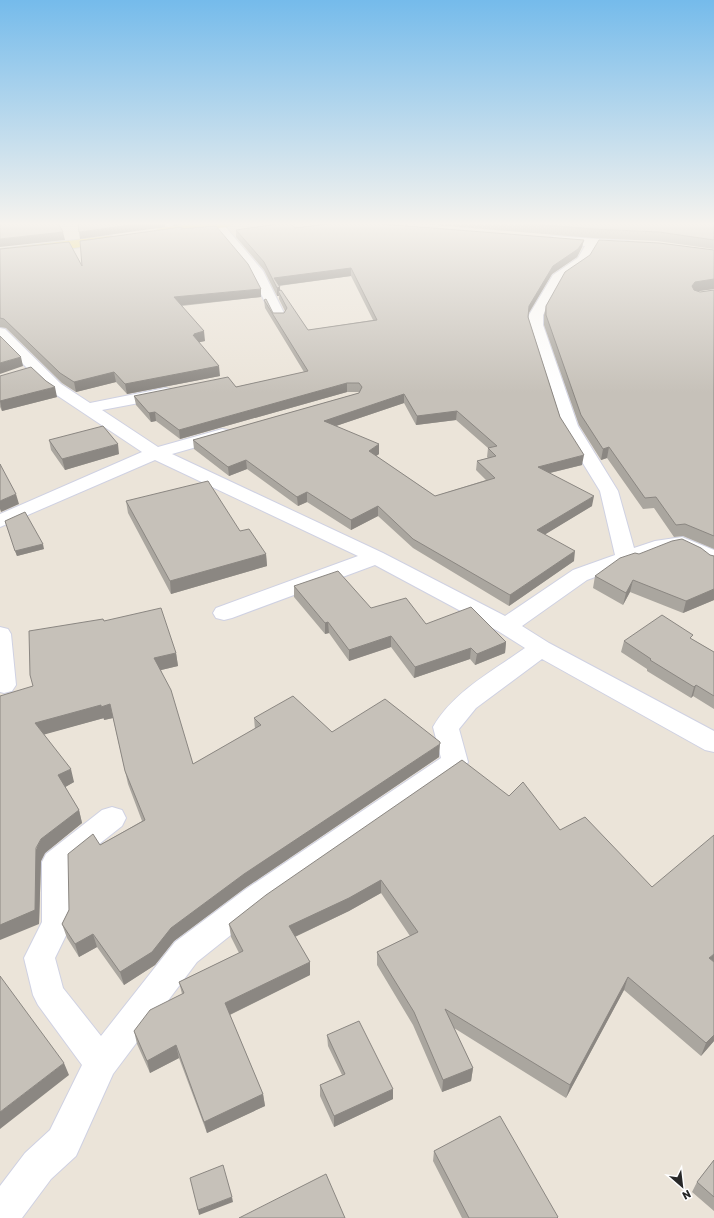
<svg xmlns="http://www.w3.org/2000/svg" width="714" height="1218" font-family="Rubik,sans-serif">
  <style>
    .lines { fill: none; stroke-linecap: round; stroke-linejoin: round }
    .lane-casing { stroke: #cfd1e2; stroke-width: 2 }
    .street-casing { stroke: #cfd1e2; stroke-width: 2 }
    .primary-casing { stroke: #c7c7c7; stroke-width: 2 }
    .lane { fill: #fff; fill-rule: evenodd }
    .street { fill: #fff; fill-rule: evenodd }
    .primary { fill: #f1d658; fill-rule: evenodd }
    .wall { fill: #aaa69f; fill-rule: evenodd }
    .shaded-wall { fill: #8b8782 }
    .building { fill: #c6c1b9; stroke: #8b8782; fill-rule: evenodd }
  </style>
  <rect width="100%" height="100%" fill="#ebe4d9"/>
  <g class="lines">
    <g class="lane-casing">
      <path id="lane" d="M165 223H173V224L169 227 166 226Z"/>
    </g>
    <g class="street-casing">
      <path id="street" d="M211 223H222L263 271 286 317 284 320 279 321 274 320 250 272 212 227Z
        M554 236 627 241 632 242 633 245 632 248 627 249 597 247 588 263 563 280 543 315V325L578 426 618 491 634 548 655 541 682 537 714 550V567L707 565 699 558 679 549 659 553 587 580 522 626 549 643 714 731V752L705 750 542 659 476 708 459 729 468 762 464 769 266 907 197 962 113 1074 76 1156 51 1179 22 1218H0V1186L25 1153 50 1130 82 1065 38 1005 33 995 24 958 42 922V862L46 854 102 810 112 807 122 810 126 818 122 826 70 867 72 923 55 958 63 988 101 1036 175 942 246 889 441 758 433 727C453 692 493 671 525 648L498 631 375 565 232 618 224 620 216 618 213 613 216 608 358 556 155 460 0 527V514L142 452 49 390 0 341V328L5 329 61 384 90 403 165 388 171 389 173 393 171 397 102 410 158 447 222 429 228 430 231 434 228 438 172 454 383 553 505 616 573 570 615 555 600 491 560 426 529 325V315L553 275 578 258 585 246 550 243 548 240 550 237Z
        M0 627 8 629 11 634 16 685 12 691 4 693 0 692Z"/>
    </g>
    <g class="primary-casing">
      <path id="primary" d="M201 223H232L230 226 226 227 162 236 158 235 156 232 158 229 162 228Z
        M110 236 114 237 116 240 114 243 0 257V249Z"/>
    </g>
    <use href="#lane" class="lane"/>
    <use href="#street" class="street"/>
    <use href="#primary" class="primary"/>
  </g>
  <path class="wall" d="M408 223H714V249L657 241 593 238Z
    M182 227 183 229 261 289V297L182 306 205 341 199 342 220 376 127 394 116 382 76 392 62 383 6 328 0 327V249L82 266Z
    M295 228 584 240 582 247 577 257 552 274 529 313 528 317 560 417 582 465 550 473 592 506 545 534 574 561 509 606 413 548 378 516 351 530 307 502 298 506 247 469 229 476 194 449 193 440 359 393H360L359 392H347L180 439 156 421 151 422 136 405 134 396 236 387 304 372 265 308 264 300 273 313H284L285 311 279 299V296H277L264 270 236 237V230ZM351 276 373 320 308 330 280 290V287L279 286ZM404 403 416 425 456 420 488 448 487 457 488 458 477 461 476 470 486 480 435 496 376 456 379 454 336 426Z
    M714 250V289L696 291 700 292 714 290V549L683 536 674 537 654 508 643 509 607 458 601 460 579 425 544 325V315L546 306Z
    M0 376 57 397 2 411 0 407Z
    M49 440 119 454 65 470 51 450Z
    M126 501 240 531 266 554 267 566 171 594 128 513Z
    M5 521 44 549 17 556Z
    M639 554 710 555 714 556V600L683 613 630 592 623 605 593 588 595 576Z
    M294 586 426 624 506 642 505 653 475 665 470 659 414 678 391 647 349 661 329 633 325 634 294 597Z
    M104 621 176 653 178 666 161 670 193 764 255 729 254 718 332 732 439 757 245 888 174 941 155 965 124 985 97 947 79 957 67 938 62 924 100 845 142 821 128 784 113 718 104 720V718L44 734 74 782 65 787 79 810 82 823 45 853 41 861 39 924 33 686Z
    M692 639 714 652V709L693 696 691 698 647 671V669L621 652 624 641Z
    M462 760 714 1041 701 1056 624 990 566 1098 454 1028 473 1068 471 1081 442 1092 413 1025 377 965V952L410 936 381 893 349 911 295 937 310 962V975L230 1015 263 1094 265 1106 207 1133 179 1058 150 1073 137 1044 134 1031 182 994 179 982 239 953 231 937 229 924Z
    M327 1035 393 1099 334 1127 320 1096V1085L342 1075 328 1046Z
    M434 1151 558 1217V1218H462L433 1161Z
    M714 1160V1211L692 1192 697 1182Z"/>
  <path class="shaded-wall" d="M147 223H165V227L80 239 79 232Z
    M173 223H192L173 226Z
    M63 232 65 240 0 247V239Z
    M584 240 582 247 577 257 552 274 528 314 529 306 553 266Z
    M351 268V276L276 286 274 278Z
    M714 279V289L693 292 692 286 695 282Z
    M280 287V295L278 291 279 296H277V288Z
    M261 289V297L175 306 174 297Z
    M204 331 205 341 196 343 193 335 194 334Z
    M21 357 23 366 0 374V363Z
    M219 366 220 376 127 394 125 384Z
    M114 372 116 382 76 392 74 382Z
    M347 383V392L180 439 179 430Z
    M55 387 57 397 2 411 0 401Z
    M404 394V403L324 430V421Z
    M457 411 456 420 416 425 417 416Z
    M155 412 156 421 151 422 149 413Z
    M118 444 119 454 65 470 62 459Z
    M379 444V454L369 461V451Z
    M609 447 607 458 601 460 603 449Z
    M584 455 582 465 537 476 538 467Z
    M246 460 247 469 229 476 228 467Z
    M307 492V502L298 506 297 497Z
    M16 494 19 504 1 512 0 509V501Z
    M594 496 592 506 536 540 537 530Z
    M378 506V516L351 530V520Z
    M43 544 44 549 17 556 15 551Z
    M575 551 574 561 509 606 510 595Z
    M266 554 267 566 171 594 170 581Z
    M633 580 630 592 623 605 626 593Z
    M714 589V600L683 613 686 601Z
    M328 622 329 633 325 634V623Z
    M391 636V647L349 661V650Z
    M506 642 505 653 475 665 477 654Z
    M471 648 470 659 414 678 415 667Z
    M176 653 178 666 157 671 154 658Z
    M696 685 693 696 691 698 694 687Z
    M110 704 113 718 104 720 101 707Z
    M101 705 104 718 39 736 35 723Z
    M440 744 439 757 245 888 174 941 155 965 124 985 120 972 171 928 244 874Z
    M71 769 74 782 62 789 58 775Z
    M79 810 82 823 45 853 41 861 39 924 0 940V925L41 839Z
    M381 880V893L349 911 290 939 289 926Z
    M93 934 97 947 79 957 75 944Z
    M714 954V962L709 958Z
    M310 962V975L227 1016 225 1003Z
    M628 977 624 990 566 1098 570 1085Z
    M714 1035V1041L701 1056 706 1043Z
    M176 1045 179 1058 150 1073 147 1061Z
    M64 1063 69 1075 0 1129V1112Z
    M473 1068 471 1081 442 1092 443 1080Z
    M393 1089V1099L334 1127V1116Z
    M263 1094 265 1106 207 1133 204 1122Z
    M232 1197 233 1202 199 1215 198 1210Z"/>
  <path class="building" d="M0 223H58L63 232 0 239Z
    M78 223H147L79 232Z
    M284 223H290L295 228 335 223H369L584 240 578 249 553 266 529 306 528 317 560 417 584 455 538 467 594 496 537 530 575 551 510 595 413 539 378 506 351 520 307 492 297 497 246 460 228 467 193 440 359 393 362 387 359 383H347L179 430 155 412 149 413 134 396 228 377 236 387 308 371 264 300 266 299 273 313H284L287 308 278 291 281 290 308 330 377 320 351 268 274 278 280 287 277 288 264 262 236 230ZM404 394 417 416 457 411 497 446 488 448 496 456 477 461 495 478 435 496 369 451 379 444 324 421Z
    M519 223H714V240L659 232 594 229Z
    M216 226 248 264 261 289 174 297 204 331 194 334 195 335H193L219 366 125 384 114 372 74 382 60 373 4 319 0 318V249L69 242 82 266 80 241 182 227 181 229Z
    M599 240 659 243 714 250V279L695 282 692 286 694 290 700 292 714 290V536L685 524 676 525 656 497 645 498 609 447 603 449 581 415 546 315V306L565 272 590 255Z
    M0 336 21 357 0 363Z
    M31 367 46 381 55 387 0 401V376Z
    M103 426 118 444 62 459 49 440Z
    M0 464 16 494 0 501Z
    M208 481 240 531 249 529 266 554 170 581 126 501Z
    M25 512 43 544 15 551 5 521Z
    M682 539 701 548 710 555 714 556V589L686 601 633 580 626 593 595 576 620 558 635 553 639 554 672 541Z
    M338 571 371 608 406 598 426 624 471 607 506 642 477 654 471 648 415 667 391 636 349 650 328 622 325 623 294 586Z
    M161 608 176 653 154 658 171 690 193 764 261 725 254 718 293 696 332 732 385 699 440 742V744L244 874 171 928 152 952 120 972 93 934 75 944 62 924 69 910 68 854 93 834 100 845 145 820 125 771 110 704 101 707V705L35 723 71 769 58 775 79 810 41 839 36 848 35 910 0 925V696L33 686 30 675 29 631 103 619 104 621Z
    M662 615 693 635 690 638 714 652V696L696 685 694 687 650 660 651 659 624 641Z
    M462 760 509 796 523 782 560 830 585 817 652 887 714 835V954L709 958 714 962V1035L706 1043 628 977 570 1085 445 1009 473 1068 443 1080 414 1012 377 952 418 932 381 880 349 898 289 926 310 962 225 1003 263 1094 204 1122 176 1045 147 1061 134 1031 150 1010 184 993 179 982 243 951 229 924 266 895Z
    M0 976 64 1063 0 1112Z
    M359 1021 393 1089 334 1116 320 1085 345 1074 327 1035Z
    M500 1116 558 1217 557 1218H469L434 1151Z
    M714 1160V1197L697 1182Z
    M223 1165 232 1197 198 1210 190 1178Z
    M326 1174 345 1218H239Z"/>
  <linearGradient id="sky" x2="0" y2="1"><stop stop-color="#75bbeb"/><stop offset="0.57" stop-color="#f6f3ee"/><stop offset="1" stop-color="#f6f3ee" stop-opacity="0"/></linearGradient>
  <rect width="714" height="393" fill="url(#sky)"/>
  <g transform="translate(682 1186) rotate(152)" stroke="#ffffff" stroke-width="3" paint-order="stroke">
  <path d="M0-3L7 15L0 10L-7 15Z" fill="#282828"/>
  <text y="-6" font-size="11" font-weight="bold" text-anchor="middle" fill="#282828">N</text>
  </g>
</svg>
